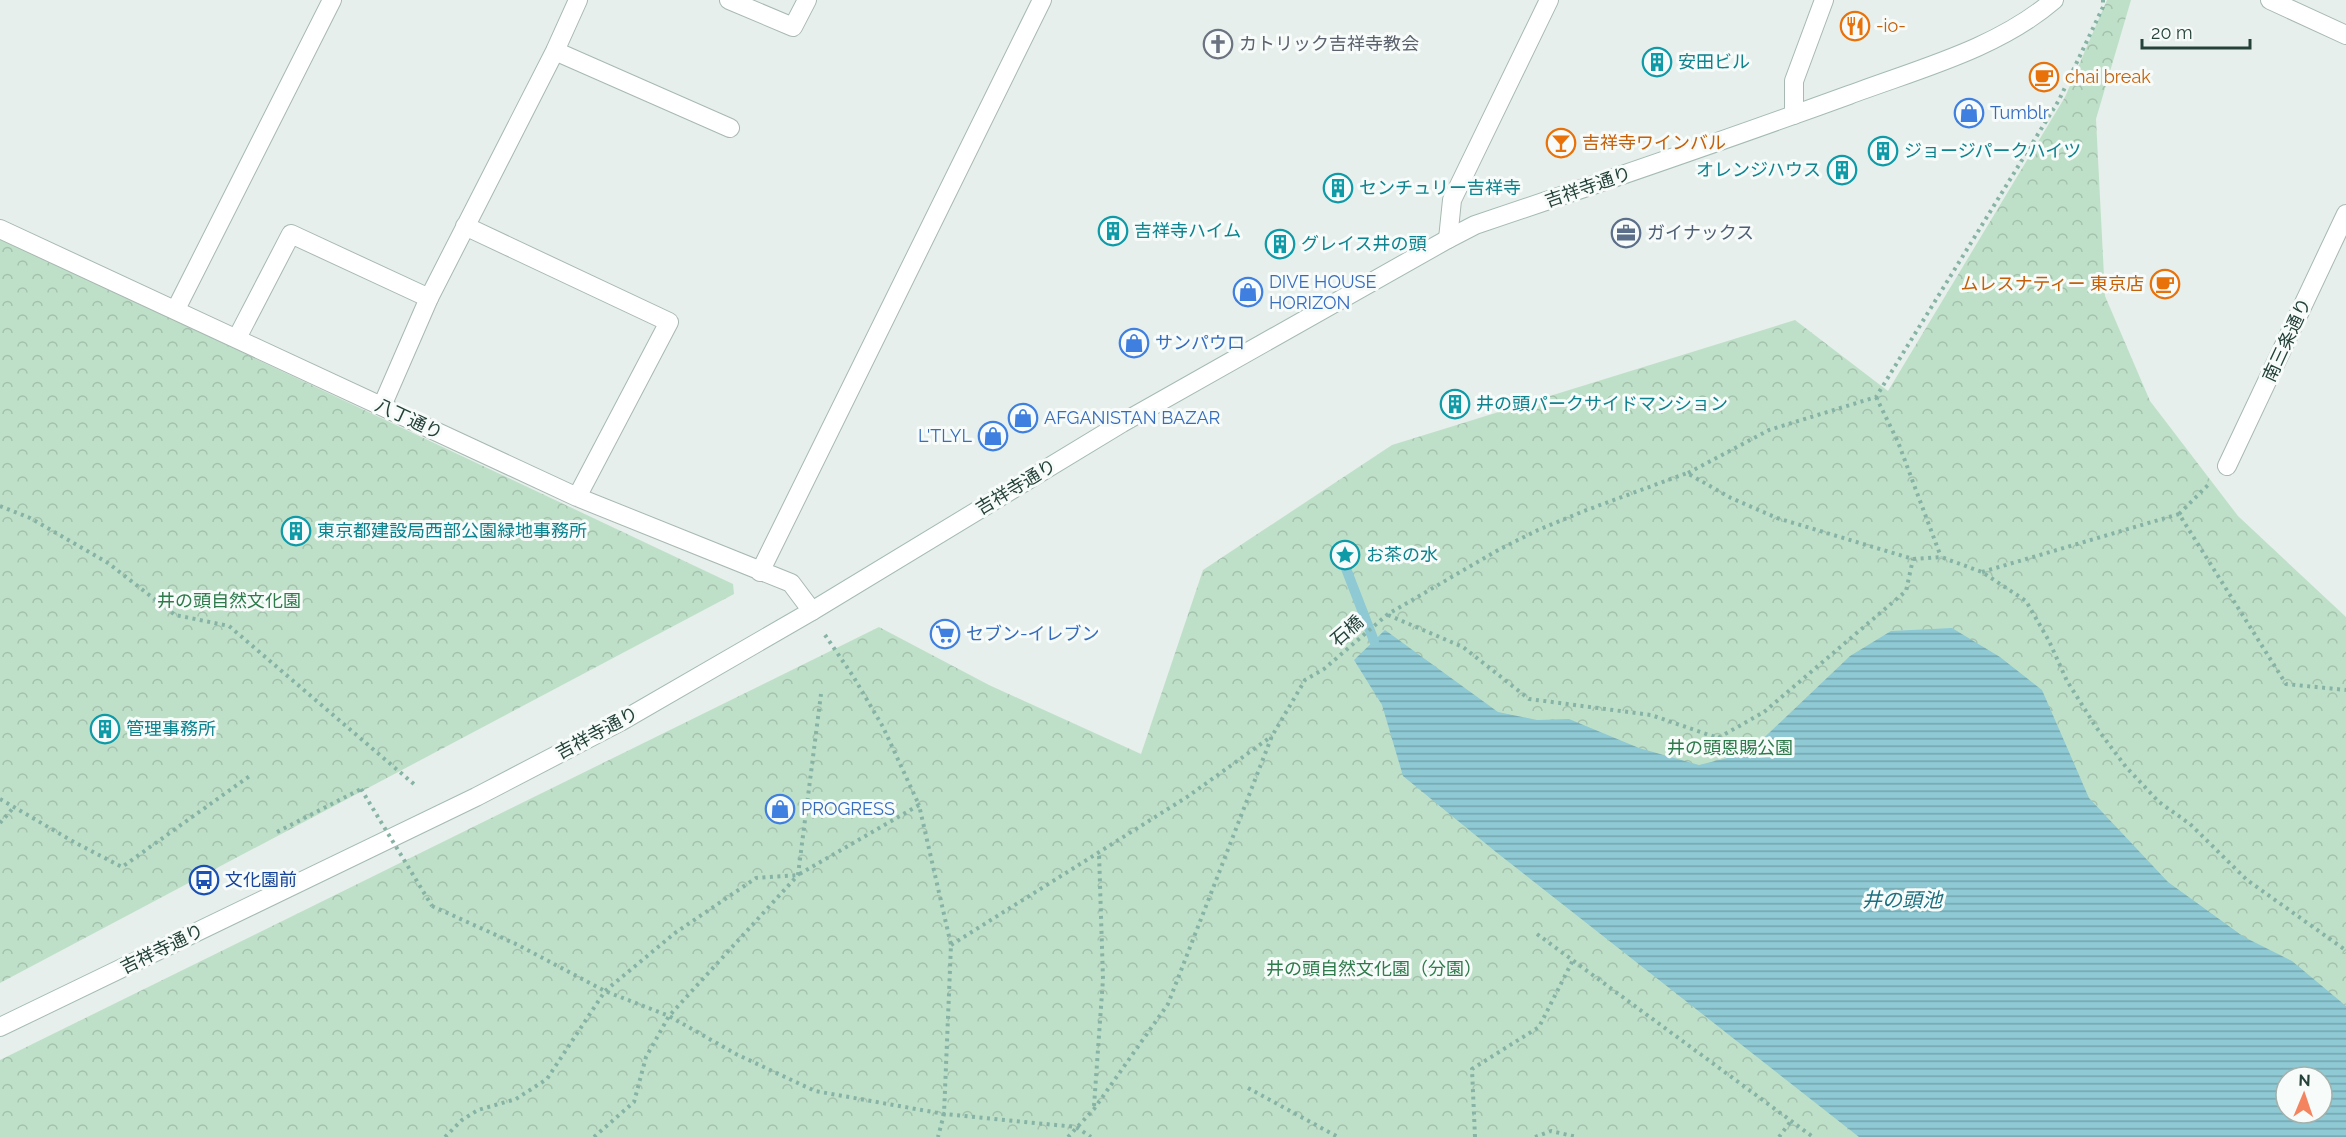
<svg xmlns="http://www.w3.org/2000/svg" width="2346" height="1137" font-family="Raleway,'Noto Sans JP',sans-serif">
  <style>
    .park { fill: url(#park-crowns); fill-rule: evenodd }
    .water { fill: url(#water-rules); fill-rule: evenodd }
    .lines { fill: none; stroke-linecap: round; stroke-linejoin: round }
    .stream { stroke: #8ec9d4; stroke-width: 10 }
    .service-casing { stroke: #a8b8b2; stroke-width: 20 }
    .minor-casing { stroke: #a8b8b2; stroke-width: 20 }
    .secondary-casing { stroke: #a4bbb3; stroke-width: 20 }
    .path { stroke: #86b3a5; stroke-width: 4; stroke-dasharray: 3 4.5; stroke-linecap: butt }
    .service { stroke: #fff; stroke-width: 18 }
    .minor { stroke: #fff; stroke-width: 18 }
    .secondary { stroke: #fff; stroke-width: 18 }
    .path-bridge { stroke: #86b3a5; stroke-width: 4; stroke-dasharray: 3 4.5; stroke-linecap: butt }
    .labels { text-anchor: middle; stroke-width: 6; stroke-linejoin: round; paint-order: stroke }
    .food-label { font-size: 18px; fill: #c56008; stroke: #f7fbf9; text-anchor: start }
    .worship-label { font-size: 18px; fill: #5b616d; stroke: #f7fbf9; text-anchor: start }
    .culture-label { font-size: 18px; fill: #0d838f; stroke: #f7fbf9; text-anchor: start }
    .shop-label { font-size: 18px; fill: #366cbe; stroke: #f7fbf9; text-anchor: start }
    .street-label { font-size: 18px; fill: #24423a; stroke: #f7fbf9 }
    .service-label { font-size: 18px; fill: #4e5e75; stroke: #f7fbf9; text-anchor: start }
    .park-label { font-size: 18px; fill: #2d7a4b; stroke: #f7fbf9 }
    .transit-label { font-size: 18px; fill: #164399; stroke: #f7fbf9; text-anchor: start }
    .water-label { font-size: 20px; font-style: italic; fill: #1c6f80; stroke: #f7fbf9 }
  </style>
  <defs>
    <pattern id="park-crowns" width="20" height="18" patternUnits="userSpaceOnUse" patternTransform="scale(1.5)"><rect width="20" height="18" fill="#bfe0c8"/><path d="M2 6a3 3 0 1 1 6 0M12 15a3 3 0 1 1 6 0" fill="none" stroke="#a4c1ad"/></pattern>
    <pattern id="water-rules" width="6" height="5" patternUnits="userSpaceOnUse" patternTransform="scale(1.5)"><rect width="6" height="5" fill="#8ec9d4"/><path d="M0 2.5h6" fill="none" stroke="#74a5ad"/></pattern>
  </defs>
  <rect width="100%" height="100%" fill="#e6efeb"/>
  <path class="park" d="M2107 0H2131L2096 119 2105 296 2150 401 2238 516 2346 617V1137H0V1060L879 627 989 685 1141 754 1203 570 1392 445 1795 320 1888 391 2065 97ZM2286 1077H2322V1113H2286Z
    M0 238 733 584 734 594 0 983Z"/>
  <path class="water" d="M1952 628 2000 657 2042 690 2089 798 2168 882 2244 937 2292 961 2346 1006V1137H1859L1496 852 1403 776 1382 705 1354 660 1385 630 1498 712 1537 720 1569 719 1639 748 1699 765 1748 753 1850 656 1891 631ZM2286 1077H2322V1113H2286Z"/>
  <g class="lines">
    <path class="stream" d="M1345 566 1374 641"/>
    <g class="service-casing">
      <path id="service" d="M176 309 332 0
        M237 338 291 234 429 298"/>
    </g>
    <g class="minor-casing">
      <path id="minor" d="M729 0 793 27 807 0
        M2270 0 2346 35
        M555 51 730 128
        M1794 115V81L1824 0
        M465 226 669 322 577 497
        M0 229 577 497 791 583 812 611
        M1448 239 1452 200 1549 0
        M382 406 429 298 555 51 578 0
        M2227 466 2346 214
        M760 572 1042 0"/>
    </g>
    <g class="secondary-casing">
      <path id="secondary" d="M0 1027 476 797 620 722 812 611 1122 423 1448 239 1475 225C1600 183 1725 140 1849 95 1918 69 1997 49 2054 0"/>
    </g>
    <path class="path" d="M1876 397 1898 442 1941 557
      M1688 473 1769 430 1876 397 2059 100 2103 7V0
      M0 506 30 518 108 563 175 615 229 626 415 785
      M2179 514 2208 485
      M1982 572 2179 514 2286 684 2346 690
      M1388 615 1463 647 1529 699 1651 715 1718 738 1764 712 1906 591 1913 559
      M825 635 853 676 883 727 919 805
      M0 799 74 842 122 867 251 775
      M0 823 14 807
      M277 832 361 789
      M432 906 518 945 605 991 669 1016 736 1054 815 1091 944 1114 1076 1127 1091 1137
      M1537 934 1813 1137
      M951 945 1187 797 1272 736
      M1248 1088 1338 1137
      M1094 1106 1103 979 1099 853
      M445 1137 462 1120 478 1110 516 1099 547 1079 605 991 675 933 756 878 798 875 919 805 951 945 944 1114 938 1137
      M594 1137 634 1102 646 1057 669 1016 798 875 821 694
      M1068 1137 1094 1109 1168 1004 1272 736 1305 680 1324 669 1388 614 1500 549 1538 530 1584 511 1687 473 1731 498 1777 518 1913 559 1941 557 1982 572 2026 601 2049 641 2067 681 2096 727 2126 767 2159 802 2190 824 2247 880 2344 949 2346 953
      M1475 1137 1472 1069 1539 1027 1573 960
      M1535 1137 1551 1131 1577 1137
      M1779 1137 1791 1121"/>
    <use href="#service" class="service"/>
    <use href="#minor" class="minor"/>
    <use href="#secondary" class="secondary"/>
    <path class="path-bridge" d="M361 789 432 906"/>
  </g>
  <defs>
    <g id="restaurant-ring" transform="scale(1.5)"><circle r="9.5" fill="#f7fbf9" stroke="#e8710a" stroke-width="1.5"/><path d="M-5-6h1v4h1v-4h1v4h1v-4h1v5L-1.5 .5V6h-2V.5L-5-1ZM5-6V6H3V1.5H1.5Q1.5-4 5-6Z" fill="#e8710a"/></g>
    <g id="church-ring" transform="scale(1.5)"><circle r="9.5" fill="#f7fbf9" stroke="#6b7280" stroke-width="1.5"/><path d="M-1.2-6h2.4v3.5h3.3v2.4h-3.3V6h-2.4V-.1h-3.3v-2.4h3.3Z" fill="#6b7280"/></g>
    <g id="building-ring" transform="scale(1.5)"><circle r="9.5" fill="#f7fbf9" stroke="#0f9aa8" stroke-width="1.5"/><path d="M-4-6H4V6H1V3H-1V6H-4ZM-2.5-4.3h1.7v1.8h-1.7ZM.8-4.3h1.7v1.8H.8ZM-2.5-1h1.7V.8h-1.7ZM.8-1h1.7V.8H.8Z" fill="#0f9aa8"/></g>
    <g id="cafe-ring" transform="scale(1.5)"><circle r="9.5" fill="#f7fbf9" stroke="#e8710a" stroke-width="1.5"/><path d="M-5.5-4.5H6V0H3Q3 3.5 0 3.5H-2.5Q-5.5 3.5-5.5 0ZM3-3.2v2h1.7v-2ZM-6 4.5H4V6H-6Z" fill="#e8710a"/></g>
    <g id="shop-ring" transform="scale(1.5)"><circle r="9.5" fill="#f7fbf9" stroke="#3f7fe0" stroke-width="1.5"/><path d="M-5-2.5h2.3a2.7 3.5 0 0 1 5.4 0H5L5.5 6h-11ZM-1.5-2.5h3a1.5 2.3 0 0 0-3 0Z" fill="#3f7fe0"/></g>
    <g id="bar-ring" transform="scale(1.5)"><circle r="9.5" fill="#f7fbf9" stroke="#e8710a" stroke-width="1.5"/><path d="M-6-5H6L.8 .8V4.5H3.5V6h-7V4.5H-.8V.8Z" fill="#e8710a"/></g>
    <g id="office-ring" transform="scale(1.5)"><circle r="9.5" fill="#f7fbf9" stroke="#5c6f8a" stroke-width="1.5"/><path d="M-6-3h4V-5.5h4V-3h4V5H-6ZM-1-4.5V-3h2v-1.5ZM-6 0V1H6V0Z" fill="#5c6f8a"/></g>
    <g id="sight-ring" transform="scale(1.5)"><circle r="9.5" fill="#f7fbf9" stroke="#0f9aa8" stroke-width="1.5"/><path d="M0-6L1.8-2.2L6-1.7L2.9 1.2L3.7 5.4L0 3.3L-3.7 5.4L-2.9 1.2L-6-1.7L-1.8-2.2Z" fill="#0f9aa8"/></g>
    <g id="supermarket-ring" transform="scale(1.5)"><circle r="9.5" fill="#f7fbf9" stroke="#3f7fe0" stroke-width="1.5"/><path d="M-6-5.5h2.5l.6 2H6L4.5 2H-2.5L-4.4-4H-6ZM-1.5 3.2a1.3 1.3 0 1 0 .1 0ZM3 3.2a1.3 1.3 0 1 0 .1 0Z" fill="#3f7fe0"/></g>
    <g id="bus-ring" transform="scale(1.5)"><circle r="9.5" fill="#f7fbf9" stroke="#1a4fb4" stroke-width="1.5"/><path d="M-5-6H5V4H4V6H2V4H-2V6H-4V4H-5ZM-3.5-4V0h7V-4ZM-3.5 1.2v1.5H-2V1.2ZM2 1.2v1.5H3.5V1.2Z" fill="#1a4fb4"/></g>
  </defs>
  <g fill-rule="evenodd">
    <use href="#restaurant-ring" x="1855" y="26"/>
    <use href="#church-ring" x="1218" y="44"/>
    <use href="#building-ring" x="1657" y="62"/>
    <use href="#cafe-ring" x="2044" y="77"/>
    <use href="#shop-ring" x="1969" y="113"/>
    <use href="#bar-ring" x="1561" y="143"/>
    <use href="#building-ring" x="1883" y="151"/>
    <use href="#building-ring" x="1842" y="170"/>
    <use href="#building-ring" x="1338" y="188"/>
    <use href="#building-ring" x="1113" y="231"/>
    <use href="#office-ring" x="1626" y="233"/>
    <use href="#building-ring" x="1280" y="244"/>
    <use href="#cafe-ring" x="2165" y="284"/>
    <use href="#shop-ring" x="1248" y="292"/>
    <use href="#shop-ring" x="1134" y="343"/>
    <use href="#building-ring" x="1455" y="404"/>
    <use href="#shop-ring" x="1023" y="418"/>
    <use href="#shop-ring" x="993" y="436"/>
    <use href="#building-ring" x="296" y="531"/>
    <use href="#sight-ring" x="1345" y="555"/>
    <use href="#supermarket-ring" x="945" y="634"/>
    <use href="#building-ring" x="105" y="729"/>
    <use href="#shop-ring" x="780" y="809"/>
    <use href="#bus-ring" x="204" y="880"/>
  </g>
  <g class="labels">
    <g class="food-label">
      <text x="1876" y="32">-io-</text>
      <text x="2065" y="83">chai break</text>
      <text x="1582" y="149">吉祥寺ワインバル</text>
      <text x="2144" y="290" text-anchor="end">ムレスナティー 東京店</text>
    </g>
    <g class="worship-label">
      <text x="1239" y="50">カトリック吉祥寺教会</text>
    </g>
    <g class="culture-label">
      <text x="1678" y="68">安田ビル</text>
      <text x="1904" y="157">ジョージパークハイツ</text>
      <text x="1821" y="176" text-anchor="end">オレンジハウス</text>
      <text x="1359" y="194">センチュリー吉祥寺</text>
      <text x="1134" y="237">吉祥寺ハイム</text>
      <text x="1301" y="250">グレイス井の頭</text>
      <text x="1476" y="410">井の頭パークサイドマンション</text>
      <text x="317" y="537">東京都建設局西部公園緑地事務所</text>
      <text x="1366" y="561">お茶の水</text>
      <text x="126" y="735">管理事務所</text>
    </g>
    <g class="shop-label">
      <text x="1990" y="119">Tumblr</text>
      <text x="1269" y="288">DIVE HOUSE<tspan x="1269" dy="21">HORIZON</tspan></text>
      <text x="1155" y="349">サンパウロ</text>
      <text x="1044" y="424">AFGANISTAN BAZAR</text>
      <text x="972" y="442" text-anchor="end">L'TLYL</text>
      <text x="966" y="640">セブン-イレブン</text>
      <text x="801" y="815">PROGRESS</text>
    </g>
    <g class="street-label">
      <text transform="translate(1588 187) rotate(-19)" y="6">吉祥寺通り</text>
      <text transform="translate(2287 340) rotate(-65)" y="6">南三条通り</text>
      <text transform="translate(409 419) rotate(25)" y="6">八丁通り</text>
      <text transform="translate(1016 487) rotate(-31)" y="6">吉祥寺通り</text>
      <text transform="translate(1347 631) rotate(-41)" y="6">石橋</text>
      <text transform="translate(597 733) rotate(-28)" y="6">吉祥寺通り</text>
      <text transform="translate(162 949) rotate(-26)" y="6">吉祥寺通り</text>
    </g>
    <g class="service-label">
      <text x="1647" y="239">ガイナックス</text>
    </g>
    <g class="park-label">
      <text x="229" y="607">井の頭自然文化園</text>
      <text x="1730" y="754">井の頭恩賜公園</text>
      <text x="1374" y="975">井の頭自然文化園（分園）</text>
    </g>
    <g class="transit-label">
      <text x="225" y="886">文化園前</text>
    </g>
    <g class="water-label">
      <text x="1902" y="907">井の頭池</text>
    </g>
  </g>
  <g transform="translate(2304 1095) rotate(2)"><circle r="28" fill="#f7fbf9" stroke="#a3b1ad" stroke-width="1.5"/>
  <path d="M0-4.5L10 22L0 15L-10 22Z" fill="#f4845f"/>
  <text y="-9" font-size="16" font-weight="bold" text-anchor="middle" fill="#24423a">N</text>
  </g>
  <path d="M2142 39v9h108v-9" fill="none" stroke="#24423a" stroke-width="3"/>
  <text x="2151" y="39" font-size="18" fill="#24423a" stroke="#f7fbf9" stroke-width="4.5" paint-order="stroke">20 m</text>
</svg>
